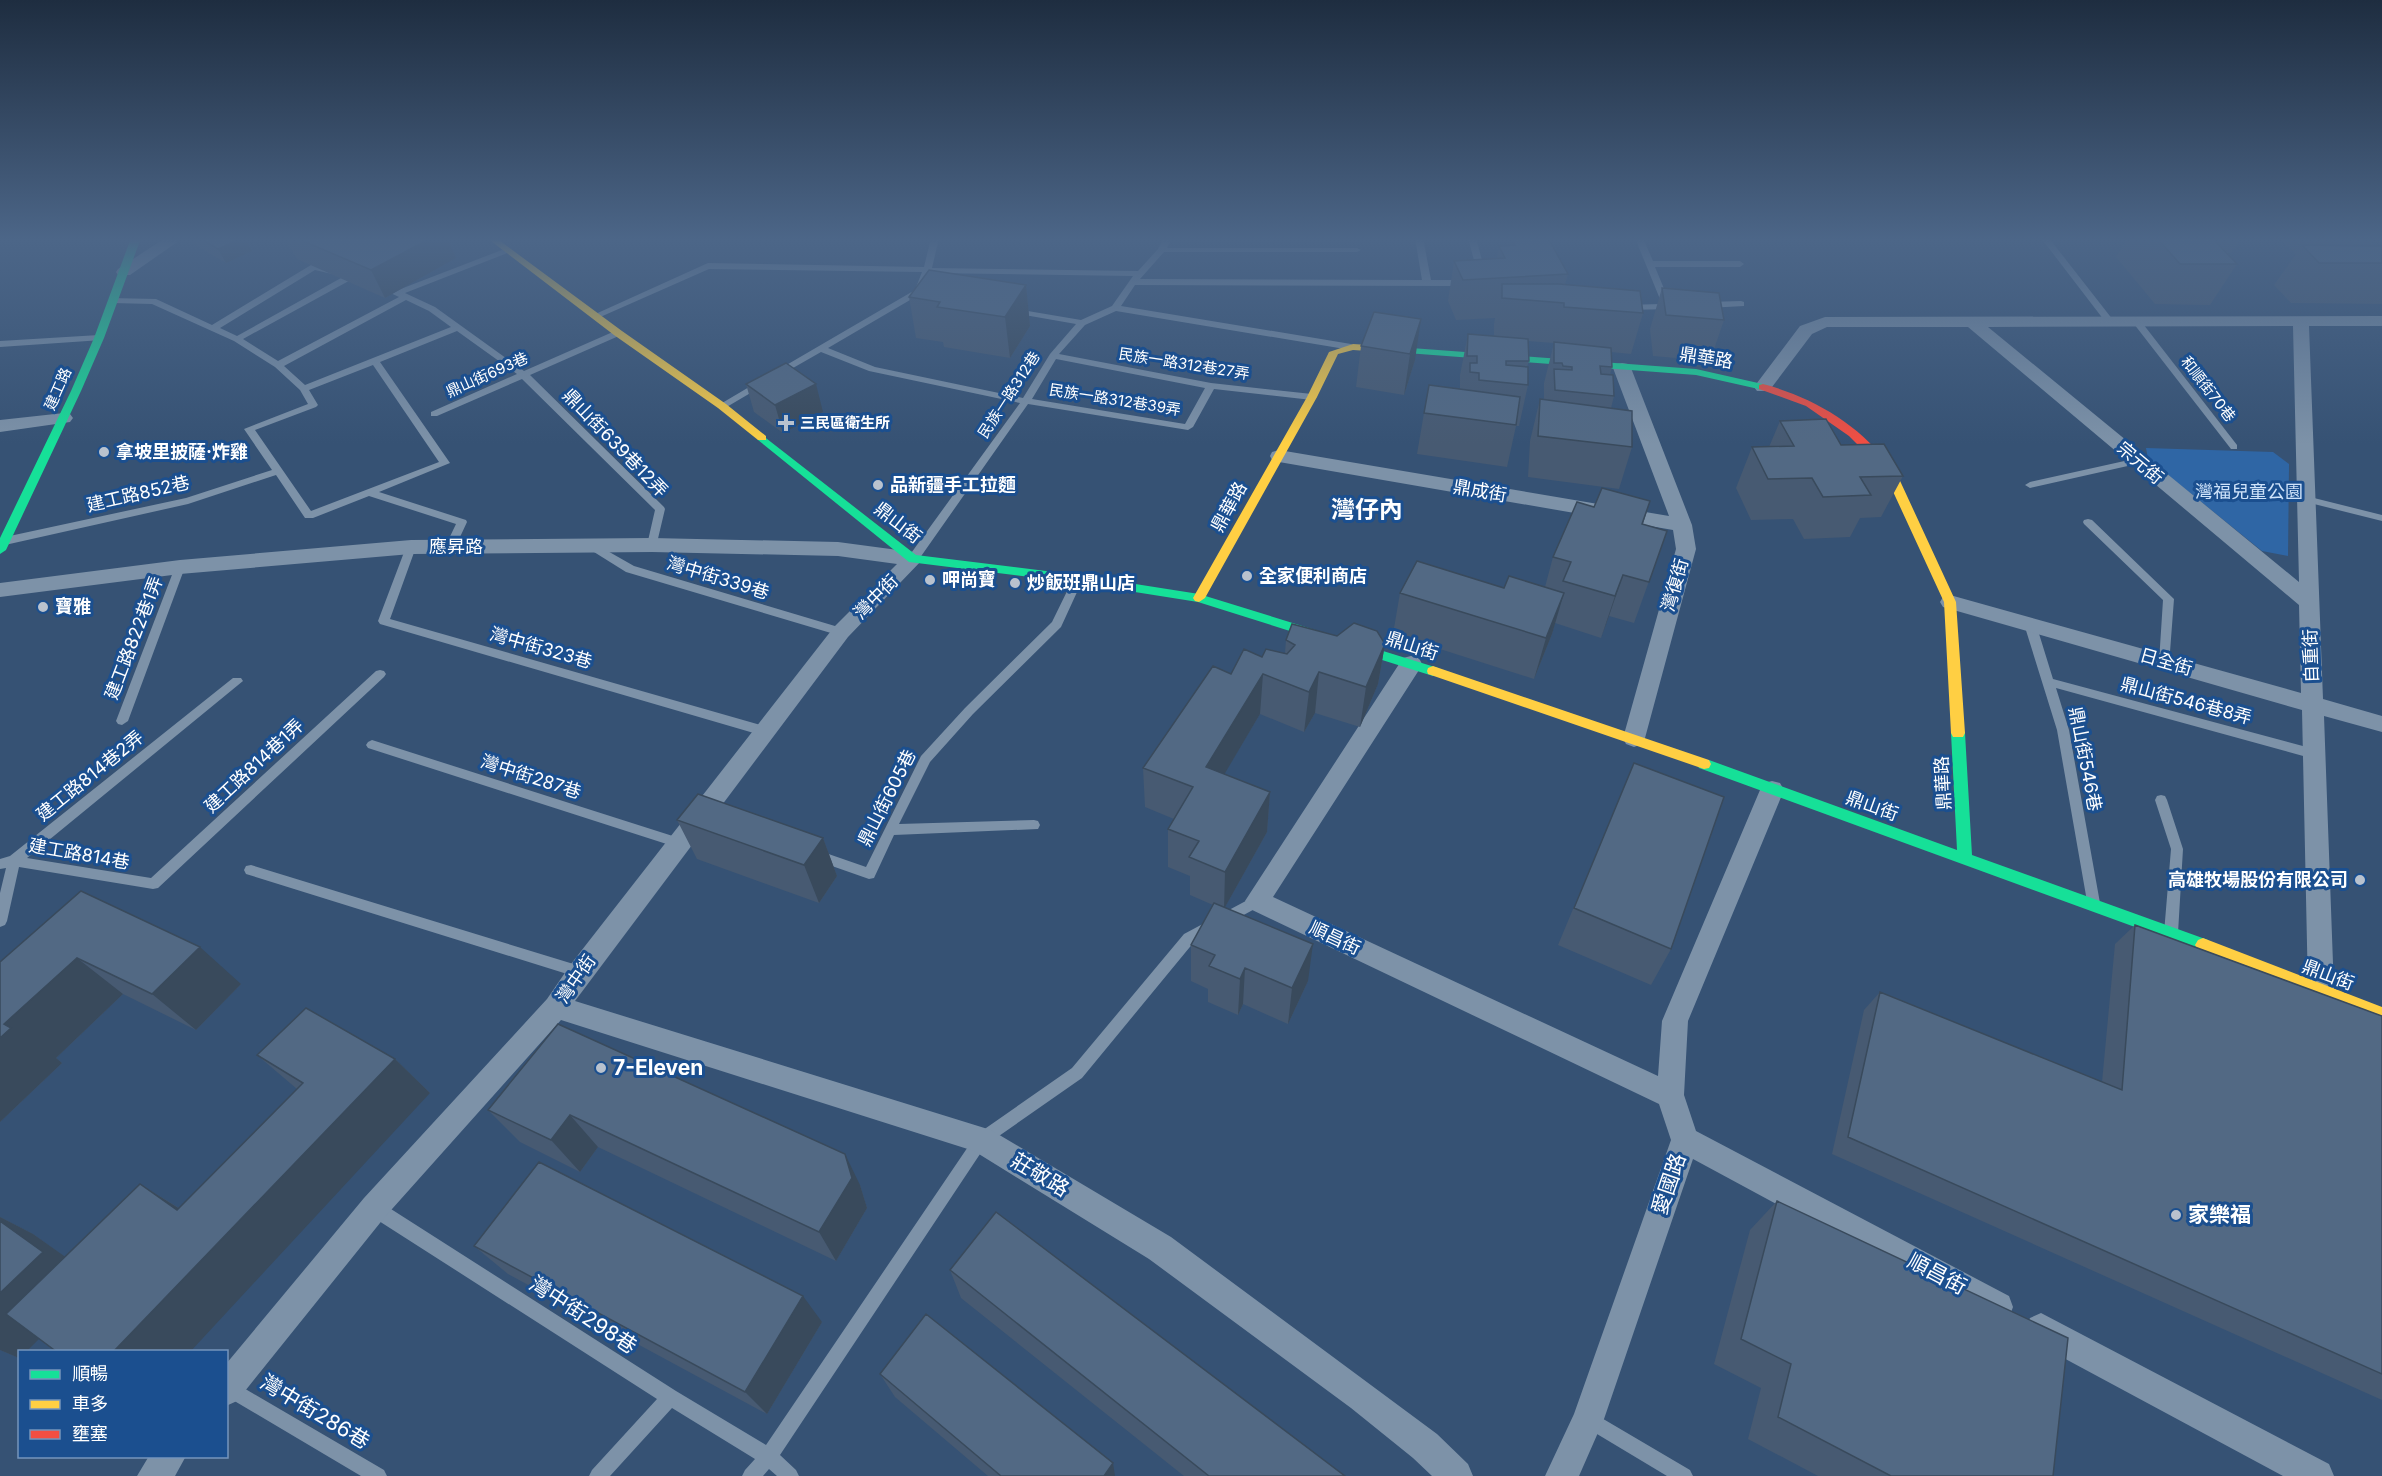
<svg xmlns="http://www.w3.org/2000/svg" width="2382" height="1476" font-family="Inter,'Noto Sans TC',sans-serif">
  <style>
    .green { fill: #2f66a5 }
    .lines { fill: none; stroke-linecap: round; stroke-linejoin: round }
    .lane { fill: #7d92a8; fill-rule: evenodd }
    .street { fill: #7d92a8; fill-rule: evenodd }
    .fast { fill: #16e098; fill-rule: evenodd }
    .slow { fill: #ffcf43; fill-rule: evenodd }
    .jam { fill: #f24e42; fill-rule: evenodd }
    .wall { fill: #475a72 }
    .shaded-wall { fill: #394a5c }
    .building { fill: #526984; stroke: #394a5c; stroke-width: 1.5 }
    .poi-dot { fill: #b9c2ce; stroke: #1b4f8f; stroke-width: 2 }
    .labels { text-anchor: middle; stroke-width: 6; stroke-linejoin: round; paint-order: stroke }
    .far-street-label { font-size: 15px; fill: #fff; stroke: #1b4f8f }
    .far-poi-label { font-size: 15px; font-weight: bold; fill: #fff; stroke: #1b4f8f; text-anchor: start }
    .street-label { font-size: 18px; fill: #fff; stroke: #1b4f8f }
    .poi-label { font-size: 18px; font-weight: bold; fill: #fff; stroke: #1b4f8f; text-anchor: start }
    .park-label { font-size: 18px; fill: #cfe3fa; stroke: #1b4f8f }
    .near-poi-label { font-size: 21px; font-weight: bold; fill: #fff; stroke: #1b4f8f; text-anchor: start }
    .near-street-label { font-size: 21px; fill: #fff; stroke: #1b4f8f }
    .district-label { font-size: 24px; font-weight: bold; fill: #fff; stroke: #1b4f8f }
  </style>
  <rect width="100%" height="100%" fill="#365274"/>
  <path class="green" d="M2146 448 2273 452 2289 464 2288 556 2262 551 2148 459Z"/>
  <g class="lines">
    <path class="lane" d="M931 238H939L932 268 1138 271 1158 249 1164 238H1172L1167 248H1357L1361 250 1357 252H1164L1140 279 1422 280 1415 238H1423L1431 280H1465L1469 283 1465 286 1135 285 1121 306 1351 344 1355 347 1351 350 1116 311 1085 325 1059 354 1211 383 1312 394 1317 397 1312 400 1214 389 1193 427 1188 430 1028 404 917 562 913 563 908 559 909 556 1020 403 869 371 821 352 779 376H773L771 374 915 290 922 272 709 269 598 318 591 316 708 263 924 267ZM931 273 1133 276 1112 306 1081 320 1010 308V312L1013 313 1076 324 1050 354 1023 398 875 367 828 348 922 293ZM1056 359 1205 388 1185 424 1032 399Z
      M1468 238H1476L1486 275 1485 277 1478 275Z
      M1635 238H1643L1653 261H1740L1744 264 1740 267H1655L1670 303 1676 306 1672 309 1626 310 1622 307 1623 305 1662 304Z
      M2041 238H2049L2113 320V324H2107Z
      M507 248 511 250 510 252 405 293 435 307 524 371 615 331H621V335L530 375 664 507 665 509 656 547 652 549 647 545 655 510 522 379 437 416H431V412L517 374 457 331 380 362 450 463 379 492 466 520 467 522 454 550 450 551 445 547 456 524 369 496 313 518H305L276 475 188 504 5 545 0 541 5 537 186 498 272 470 244 429 308 404 300 390 275 367 234 341 152 304 113 303 109 300 110 298 156 299 212 325 311 265 332 268 336 271 332 274 315 270 220 328 237 336 350 273H356V277L243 339 278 361 399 297 380 288V284H386L398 290ZM406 300 429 311 451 327 305 385 284 366ZM373 365 439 462 311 511 255 430 316 407 318 405 309 390Z
      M1741 301 1744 302V306L1707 308 1703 305 1707 302Z
      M2137 319 2140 320 2237 445V449H2231L2134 324 2133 322Z
      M99 335 103 338 102 340 0 347V341Z
      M761 380 764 381V385L725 408 722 409 717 406Z
      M2138 458 2141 459V463L2030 488 2025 485 2030 482Z
      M2306 496 2382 515V521L2302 501 2301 499Z
      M2088 519 2092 520 2174 599 2169 665 2165 666 2159 662 2163 600 2084 524 2083 522 2084 520Z
      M590 541 634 566 845 629 847 632 841 636 626 572 586 547 585 545Z
      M411 543 416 547 390 619 764 726 768 728 770 731 768 734 764 736 380 624 378 621 406 547Z
      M180 563 185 567 128 721 122 725 118 724 116 721 175 567Z
      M1078 575 1083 579 1061 627 973 714 930 762 899 824 1034 820 1038 821 1040 825 1038 829 894 835 874 878 869 879 812 859 811 855 812 851 817 850 866 867 921 756 965 708 1052 622 1073 579Z
      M2030 620 2036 624 2053 679 2314 749 2318 751 2320 754 2318 757 2314 759 2056 688 2069 730 2100 903 2098 907 2093 909 2088 907 2057 730 2024 624Z
      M380 670 384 671 386 674 384 677 158 888 153 889 19 867 7 921 5 925 0 927V893L6 868 0 869V859L10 856 233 678H241L243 681 27 858 151 878 376 671Z
      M372 740 679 838 684 839 685 843 684 847 679 848 368 748 366 745 368 742Z
      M2161 795 2165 796 2167 800 2183 849 2178 933 2176 937 2171 939 2166 937 2164 933 2171 849 2155 800 2157 796Z
      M251 865 580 966 585 968 587 972 585 976 580 978 246 874 244 870 246 866Z
      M1257 895 1262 897 1264 901 1262 905 1194 942 1082 1078 986 1145 780 1455 796 1470 799 1476H777L769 1469 763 1476H742L745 1470 755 1459 672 1408 610 1476H589L592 1470 657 1399 368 1214 366 1208 368 1202 374 1200 380 1202 676 1391 766 1445 976 1135 1072 1068 1184 934Z
      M230 1380 384 1470 387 1476H361L226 1396V1381Z
      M1588 1410 1690 1470 1693 1476H1667L1582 1425 1579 1419 1582 1413Z"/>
    <path class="street" d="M165 238H183L130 275H118L116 272 118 269Z
      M2382 316V326H2309L2323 699 2382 716V732L2324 716 2334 991 2330 999 2321 1003 2312 999 2308 991 2302 710 1943 607 1940 602 1943 597 1950 595 2301 693 2299 605 1968 327H1827L1812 334 1769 391H1757L1754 387 1800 326 1825 317ZM2293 326 2299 582 1988 327Z
      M1622 363 1628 364 1631 368 1692 525 1696 549 1645 738 1642 744 1634 747 1626 744 1623 738 1676 549 1673 530 1279 462 1272 460 1270 456 1272 452 1279 450 1669 516 1613 368 1616 364Z
      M64 413 70 414 73 418 70 422 0 432V420Z
      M652 538 838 542 913 552 920 554 923 559 848 637 575 1001 991 1130 1171 1237 1437 1434 1468 1464 1473 1476H1432L1413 1458 1351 1408 1149 1259 974 1151 561 1020 384 1218 237 1401 226 1406V1364L364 1198 547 999 571 964 834 627 897 564 838 556 652 552 411 554 180 574 0 597V583L180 560 411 540Z
      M1411 656 1419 658 1422 664 1419 670 1273 897 1658 1076 1662 1021 1760 790 1764 783 1772 781 1780 783 1784 790 1688 1021 1684 1095 1696 1131 2009 1296 2013 1307 2009 1318 1998 1322 1987 1318 1693 1159 1604 1419 1579 1476H1545L1574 1414 1671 1140 1659 1104 1248 908 1245 901 1403 658Z
      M2041 1313 2329 1464 2334 1476H2283L2030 1340 2025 1329 2030 1318Z
      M149 1456H186L175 1476H137Z"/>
    <path class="fast" d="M131 238H141L104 338 81 391 6 550 0 554V538L71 391 94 338Z
      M1384 346 1696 369 1767 385 1768 387 1763 390 1696 375 1380 351 1379 349Z
      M762 435 916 555 1078 575 1199 594 1438 668 1439 671 1433 676 1198 602 1078 583 909 562 758 440 757 438Z
      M1958 728 1963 729 1965 733 1972 855 2208 940 2211 945 2208 950 2203 952 2198 950 1699 768 1697 764 1699 760H1709L1957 850 1951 733 1953 729Z"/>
    <path class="slow" d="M487 238H496L622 331 726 404 766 436V440H758L718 408 614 335Z
      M1353 344 1384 346 1389 349 1384 352 1353 350 1338 354 1317 397 1205 598 1199 602 1195 601 1193 598 1307 397 1329 352Z
      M1880 458 1884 459 1895 470 1956 602 1965 733 1963 737H1953L1951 733 1944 602 1884 472 1874 461Z
      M1433 666 1709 760 1711 764 1709 768 1704 769 1428 674 1427 671 1428 668Z
      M2203 938 2382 1007V1021L2198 950 2195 945 2198 940Z"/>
    <path class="jam" d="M1763 384C1809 396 1856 422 1886 461L1880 464 1876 463 1849 436 1806 406 1759 389V385Z"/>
  </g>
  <path class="wall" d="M189 238H244L252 251 226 263 192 243Z
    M285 238H447L456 258 385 298 297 259Z
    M1511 238H1548L1568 274 1565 285 1643 313 1631 354 1611 352 1612 367 1610 375 1614 396 1611 408 1632 447 1619 489 1528 477 1530 441 1540 399 1544 400V383L1554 343 1528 341 1529 361 1527 367 1528 385 1519 426H1516L1507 467 1417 454 1424 413 1460 389V375L1468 334 1494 336V324L1495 318 1456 320 1448 301 1454 261 1497 258 1499 246 1509 245Z
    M2128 238H2242L2231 253H2227L2237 264 2210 305 2155 304 2116 257Z
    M2278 238H2375L2369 246H2382V304L2291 303 2274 285 2296 254Z
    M1026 285 1030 326 1010 358 944 347 943 342 916 338 909 297Z
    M1662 288 1724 320 1710 361 1653 356 1650 329Z
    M1374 312 1415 360 1404 395 1356 387 1361 346Z
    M746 384 823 412 783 433 754 412Z
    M1780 421 1841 445 1903 476 1881 517 1860 518 1850 537 1804 539 1793 519 1751 520 1736 488 1752 447H1769Z
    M1650 501 1643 524 1667 531 1634 623 1609 616 1601 638 1555 623 1552 634 1534 679 1393 634 1400 593 1545 587 1553 557 1594 507Z
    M1337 636 1385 644 1378 684 1360 727 1315 713 1304 732 1260 714 1224 774 1270 792 1267 832 1225 907 1308 981 1288 1024 1243 1004 1238 1015 1208 1002V989L1191 981V945L1213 905 1190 895V876L1168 867V829L1174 819 1145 807 1143 768 1231 674 1262 657 1285 653 1286 640Z
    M1634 763 1671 949 1651 985 1558 945Z
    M677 820 823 838 837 876 819 903 697 859Z
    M81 891 241 984 196 1030 123 994 56 1058 62 1063 0 1122Z
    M2135 925 2382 1016V1400L1832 1154 1864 1010 1880 992 2102 1082 2115 944Z
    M558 1024 860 1185 867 1208 836 1261 598 1147 580 1172 520 1142 488 1110Z
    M257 1055 395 1059 430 1093 39 1338 26 1352H20L19 1358 0 1350V1217L33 1234 65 1257 140 1184 179 1208 297 1089Z
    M1777 1201 2053 1476H1818L1748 1439 1761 1388 1714 1364 1750 1230Z
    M474 1246 822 1322 767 1414 508 1274Z
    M950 1270 1345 1476H1184L961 1298Z
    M880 1374 1115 1476H988L895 1397Z"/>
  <path class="shaded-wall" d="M244 238 252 251 226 263 218 249Z
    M431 238H447L456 258 385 298 371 270Z
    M1026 285 1030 326 1010 358 1005 317Z
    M1421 319 1415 360 1404 395 1410 354Z
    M816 384 823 412 783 433 775 405Z
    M1623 575 1609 616 1601 638 1615 596Z
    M1564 593 1552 634 1534 679 1546 638Z
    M1385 644 1378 684 1360 727 1366 687Z
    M1319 672 1315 713 1304 732 1309 692Z
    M1263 674 1260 714 1205 807 1206 767Z
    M1270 792 1267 832 1224 909 1225 872Z
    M823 838 837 876 819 903 804 865Z
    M1313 944 1308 981 1288 1024 1292 988Z
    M200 947 241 984 196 1030 152 994Z
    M77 958 123 994 56 1058 62 1063 0 1122V1038L4 1024Z
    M1245 968 1243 1004 1238 1015 1240 979Z
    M395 1059 430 1093 190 1352H113L177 1210 140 1184 188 1214Z
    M570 1115 598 1147 580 1172 551 1140Z
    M845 1154 860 1185 867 1208 836 1261 819 1232Z
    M0 1217 33 1234 98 1280 26 1352H20L19 1358 0 1350Z
    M803 1296 822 1322 767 1414 745 1392Z
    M1113 1463 1115 1476H1104Z"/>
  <path class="building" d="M199 238H243L218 249Z
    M296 238H431L371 270Z
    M1512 238H1548L1568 274 1463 280 1454 261 1505 258 1499 246 1515 245Z
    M2157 238H2212L2237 264H2180Z
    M2302 245 2382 246V263H2319Z
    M929 270 1026 285 1005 317 937 307 940 302 909 297Z
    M1502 284H1559L1640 291 1643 313 1564 307V303L1502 298Z
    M1662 288 1719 293 1724 320 1666 315Z
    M1374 312 1421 319 1410 354 1361 346Z
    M1468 334 1528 339 1529 361H1506V365L1528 367V385L1479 380V373L1470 372V363H1477V356H1467Z
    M1554 342 1611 348 1612 367 1600 366 1601 374 1613 375 1614 396 1555 390 1554 369 1572 370V367L1563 366 1562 363H1554Z
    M786 363 816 384 775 405 746 384Z
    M1429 385 1520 397 1516 425 1424 413Z
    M1540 399 1632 411V447L1538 436Z
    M1826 419 1841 445 1884 444 1903 476 1860 477 1871 495 1823 497 1812 478 1768 479 1752 447 1794 446 1780 421Z
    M1602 488 1650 501 1642 524 1667 531 1649 582 1623 575 1615 596 1563 581 1571 562 1553 557 1577 502 1594 507Z
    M1417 561 1504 588 1509 576 1564 593 1546 638 1400 593Z
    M1354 623 1377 631 1385 644 1366 687 1319 672 1309 692 1263 674 1206 767 1270 792 1225 872 1189 857 1199 841 1168 829 1193 787 1143 768 1213 666 1231 674 1244 649 1262 657 1266 649 1287 654 1295 645 1286 640 1292 624 1337 636Z
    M1634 763 1724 797 1671 949 1574 908Z
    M698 794 823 838 804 865 677 820Z
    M81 891 200 947 152 994 77 958 4 1024 11 1028 0 1038V962Z
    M1214 903 1313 944 1292 988 1245 968 1240 979 1209 966 1215 955 1191 945Z
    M2135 925 2382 1016V1374L1848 1137 1880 992 2122 1090Z
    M306 1008 395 1059 113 1352H57L6 1314 140 1184 177 1210 303 1083 257 1055Z
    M558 1024 845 1154 852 1178 819 1232 570 1115 551 1140 488 1110Z
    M539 1162 803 1296 745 1392 474 1246Z
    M1777 1201 2068 1338 2053 1476H1891L1778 1417 1791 1364 1741 1339Z
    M996 1212 1345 1476H1209L950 1270Z
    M0 1221 43 1252 0 1293Z
    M926 1314 1113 1463 1104 1476H1001L880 1374Z"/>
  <linearGradient id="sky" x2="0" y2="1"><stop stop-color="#1e2d40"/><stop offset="0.54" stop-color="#4c6688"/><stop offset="1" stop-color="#4c6688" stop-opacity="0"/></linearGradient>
  <rect width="2382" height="444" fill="url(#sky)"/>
  <g class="poi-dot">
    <path d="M783 414h6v6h6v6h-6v6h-6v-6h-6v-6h6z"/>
    <circle cx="104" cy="452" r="6"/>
    <circle cx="878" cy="485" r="6"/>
    <circle cx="1247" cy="576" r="6"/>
    <circle cx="930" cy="580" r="6"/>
    <circle cx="1015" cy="583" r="6"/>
    <circle cx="43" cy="607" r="6"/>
    <circle cx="2360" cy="880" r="6"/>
    <circle cx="601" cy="1068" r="6"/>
    <circle cx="2176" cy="1215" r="6"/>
  </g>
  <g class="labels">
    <g class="far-street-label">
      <text transform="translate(1184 364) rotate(9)" y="5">民族一路312巷27弄</text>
      <text transform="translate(487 375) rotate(-24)" y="5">鼎山街693巷</text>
      <text transform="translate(58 389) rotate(-66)" y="5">建工路</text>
      <text transform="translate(2208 389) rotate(52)" y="5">和順街70巷</text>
      <text transform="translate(1009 395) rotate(-57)" y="5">民族一路312巷</text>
      <text transform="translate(1115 400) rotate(9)" y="5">民族一路312巷39弄</text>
    </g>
    <g class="far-poi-label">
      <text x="800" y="428">三民區衛生所</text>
    </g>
    <g class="street-label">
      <text transform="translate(1706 358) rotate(9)" y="6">鼎華路</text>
      <text transform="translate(615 443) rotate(46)" y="6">鼎山街639巷12弄</text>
      <text transform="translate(2140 463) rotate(40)" y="6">宗元街</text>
      <text transform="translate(1480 491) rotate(10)" y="6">鼎成街</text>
      <text transform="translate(138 494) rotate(-13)" y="6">建工路852巷</text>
      <text transform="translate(1229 507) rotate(-61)" y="6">鼎華路</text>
      <text transform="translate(898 523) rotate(38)" y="6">鼎山街</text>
      <text x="456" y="553">應昇路</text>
      <text transform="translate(718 578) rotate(17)" y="6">灣中街339巷</text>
      <text transform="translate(1675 585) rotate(-74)" y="6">灣復街</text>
      <text transform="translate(876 597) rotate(-45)" y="6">灣中街</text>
      <text transform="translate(134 638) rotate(-69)" y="6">建工路822巷1弄</text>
      <text transform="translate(1412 646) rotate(18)" y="6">鼎山街</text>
      <text transform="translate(541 648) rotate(16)" y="6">灣中街323巷</text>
      <text transform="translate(2311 656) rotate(-92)" y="6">自重街</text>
      <text transform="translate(2166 662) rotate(16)" y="6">日全街</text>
      <text transform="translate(2186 701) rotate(15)" y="6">鼎山街546巷8弄</text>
      <text transform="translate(2085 759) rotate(79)" y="6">鼎山街546巷</text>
      <text transform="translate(254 766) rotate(-43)" y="6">建工路814巷1弄</text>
      <text transform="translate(90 776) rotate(-39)" y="6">建工路814巷2弄</text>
      <text transform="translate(531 777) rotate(18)" y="6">灣中街287巷</text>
      <text transform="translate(1943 783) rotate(-93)" y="6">鼎華路</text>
      <text transform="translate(887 798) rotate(-63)" y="6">鼎山街605巷</text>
      <text transform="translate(1872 806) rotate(20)" y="6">鼎山街</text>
      <text transform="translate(79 854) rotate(10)" y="6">建工路814巷</text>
      <text transform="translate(1335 938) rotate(25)" y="6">順昌街</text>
      <text transform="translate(2328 975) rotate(21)" y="6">鼎山街</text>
      <text transform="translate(576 979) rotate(-55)" y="6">灣中街</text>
    </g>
    <g class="poi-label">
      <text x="116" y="458">拿坡里披薩‧炸雞</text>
      <text x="890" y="491">品新疆手工拉麵</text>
      <text x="1259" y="582">全家便利商店</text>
      <text x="942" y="586">呷尚寶</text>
      <text x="1027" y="589">炒飯班鼎山店</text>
      <text x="55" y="613">寶雅</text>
      <text x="2348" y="886" text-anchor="end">高雄牧場股份有限公司</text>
    </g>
    <g class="park-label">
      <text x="2249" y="498">灣福兒童公園</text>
    </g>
    <g class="near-poi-label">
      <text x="613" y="1075">7-Eleven</text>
      <text x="2188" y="1222">家樂福</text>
    </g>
    <g class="near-street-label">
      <text transform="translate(1040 1175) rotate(31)" y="7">莊敬路</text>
      <text transform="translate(1669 1184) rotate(-71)" y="7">愛國路</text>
      <text transform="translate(1937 1274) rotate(28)" y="7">順昌街</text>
      <text transform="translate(583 1315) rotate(33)" y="7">灣中街298巷</text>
      <text transform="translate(315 1412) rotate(31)" y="7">灣中街286巷</text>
    </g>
    <g class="district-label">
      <text x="1367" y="518">灣仔內</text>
    </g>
  </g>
  <rect x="18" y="1350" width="210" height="108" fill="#1b4f8f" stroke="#7695bc" stroke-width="1.5"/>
  <rect x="30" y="1370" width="30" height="9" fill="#16e098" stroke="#7695bc" stroke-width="1.5"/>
  <text x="72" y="1380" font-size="18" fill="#ffffff">順暢</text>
  <rect x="30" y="1400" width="30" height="9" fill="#ffcf43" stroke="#7695bc" stroke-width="1.5"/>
  <text x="72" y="1410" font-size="18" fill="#ffffff">車多</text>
  <rect x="30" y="1430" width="30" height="9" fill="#f24e42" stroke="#7695bc" stroke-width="1.5"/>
  <text x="72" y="1440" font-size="18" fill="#ffffff">壅塞</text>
</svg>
